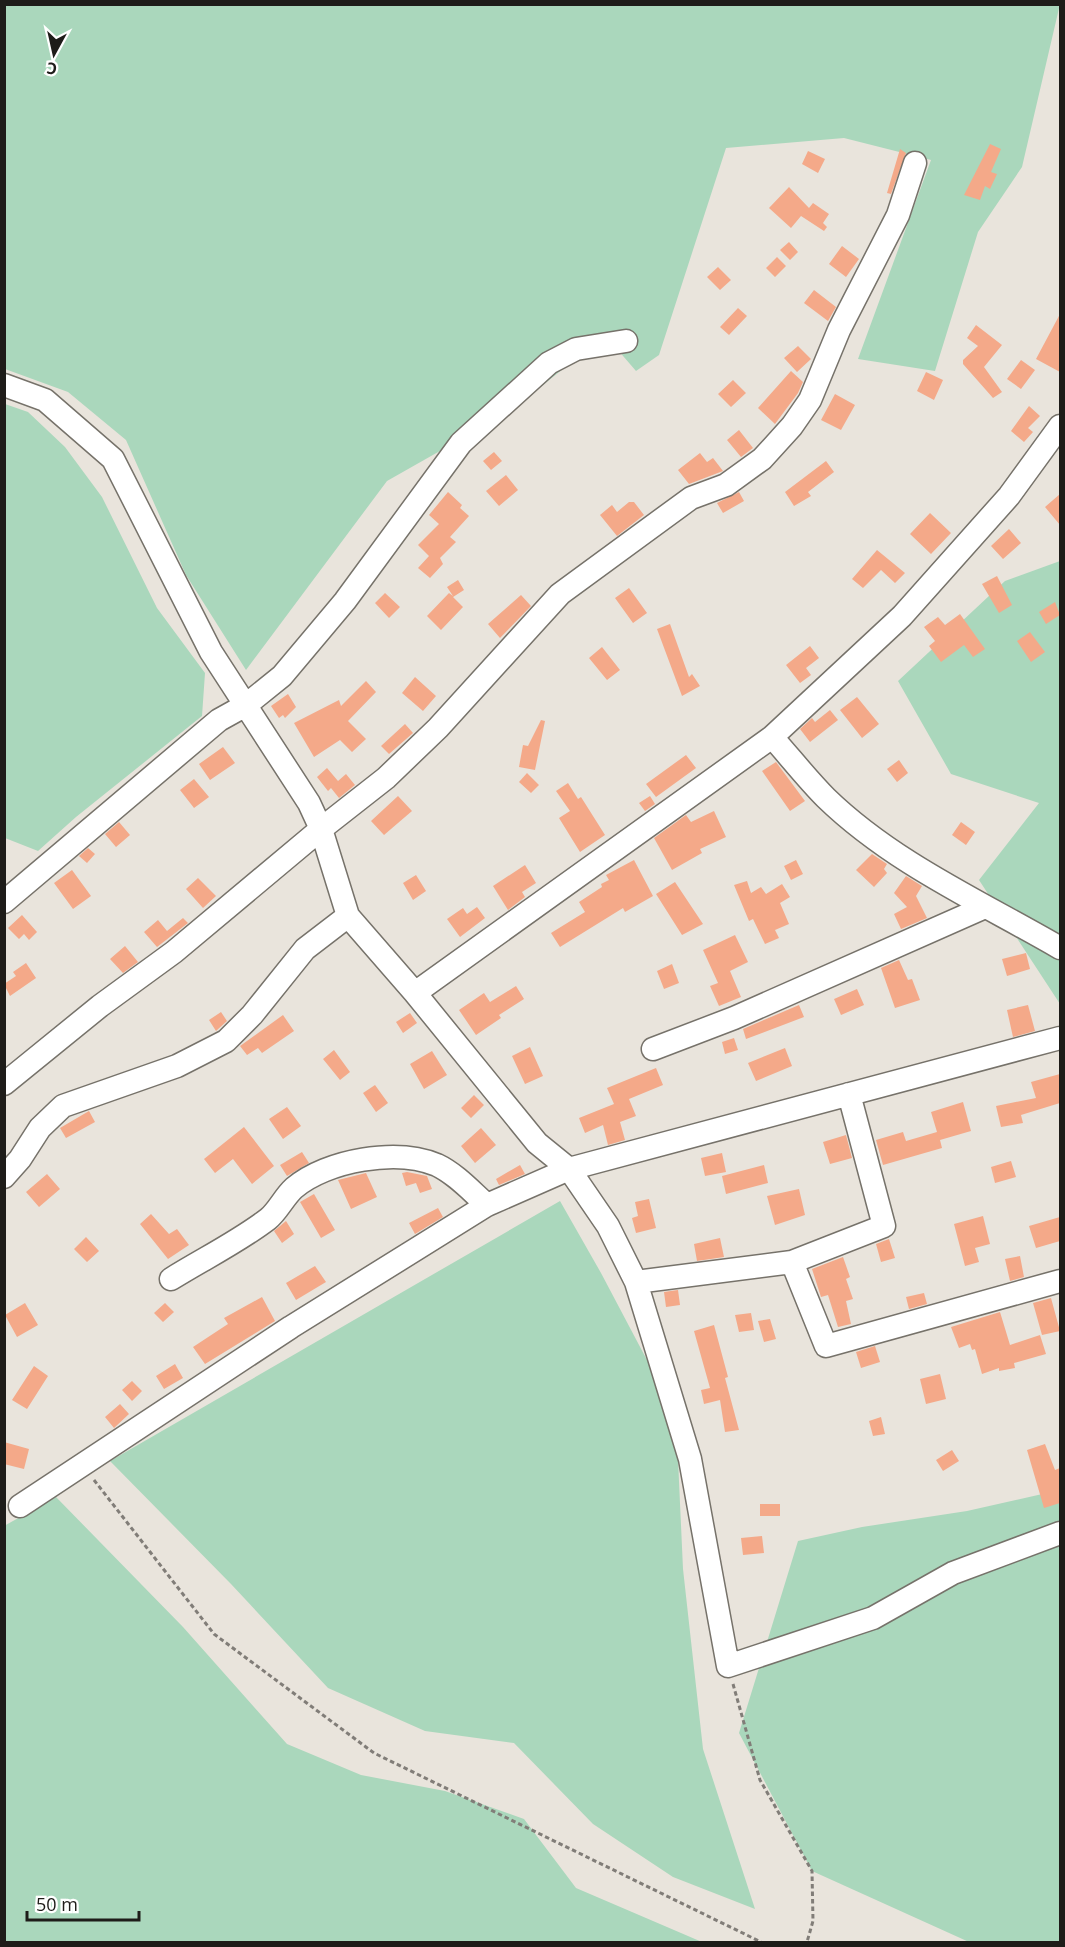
<svg xmlns="http://www.w3.org/2000/svg" width="1065" height="1947" font-family="'Open Sans',sans-serif">
  <style>
    .green { fill: #aad7bc }
    .building { fill: #f4a989 }
    .lines { fill: none; stroke-linecap: round; stroke-linejoin: round }
    .minor-casing { stroke: #76726a; stroke-width: 25 }
    .path { stroke: #817d78; stroke-width: 3; stroke-dasharray: 4.5 3; stroke-linecap: butt }
    .minor { stroke: #fff; stroke-width: 22 }
  </style>
  <rect width="100%" height="100%" fill="#e9e4dc"/>
  <path class="green" d="M1060 4 1022 167 978 232 935 371 858 359 931 160 844 138 726 148 659 355 636 371 605 335 512 410 387 481 246 670 186 575 126 440 68 392 5 369 4 5Z
    M5 404 28 412 65 447 102 497 157 608 205 673 202 716 76 817 38 851 5 838Z
    M1060 561V1004L979 880 1039 803 951 774 898 681 1005 581Z
    M560 1201 601 1273 676 1415 683 1569 703 1749 755 1909 673 1877 593 1824 514 1743 425 1731 328 1688 231 1584 110 1461Z
    M1060 1490V1942H969L812 1871 739 1733 798 1541 862 1527 967 1511Z
    M56 1497 183 1627 287 1744 361 1775 445 1791 524 1819 576 1888 702 1942H5L4 1526Z"/>
  <path class="building" d="M990 144 1001 149 991 172 997 174 990 189 985 186 980 200 964 195Z
    M900 149 906 153 891 194 887 193Z
    M808 151 825 159 818 173 802 164Z
    M789 187 809 208 813 203 829 214 823 223 827 227 824 231 801 216 791 228 769 208Z
    M789 242 798 252 790 260 780 250Z
    M842 246 859 259 846 277 829 264Z
    M777 257 786 266 775 277 766 268Z
    M718 267 731 280 720 290 707 277Z
    M814 290 836 307 828 321 804 303Z
    M738 308 747 316 729 335 720 327Z
    M1060 314V372L1036 359Z
    M976 325 1002 345 984 367 1002 392 993 398 963 364V360L978 346 967 338Z
    M798 346 811 359 797 372 784 358Z
    M1021 360 1035 370 1021 389 1007 379Z
    M791 371 803 382 798 393 775 424 758 408Z
    M926 372 943 380 934 400 917 391Z
    M733 380 746 393 731 407 718 394Z
    M835 394 855 405 841 430 821 420Z
    M1029 406 1040 416 1028 428 1033 432 1024 442 1011 431Z
    M739 430 753 448 741 457 727 440Z
    M494 452 502 461 491 470 483 461Z
    M700 453 707 462 713 458 723 471 689 484 678 470Z
    M826 461 834 472 808 492 811 496 794 506 785 492Z
    M506 475 518 490 499 506 486 491Z
    M448 492 462 505 460 508 469 516 450 537 456 542 440 558 443 564 430 578 418 568 429 556 418 545 439 524 429 515Z
    M739 492 744 501 723 513 717 503Z
    M1060 494V525L1045 507Z
    M629 502H634L644 515 617 536 600 515 612 505 617 512Z
    M930 513 951 533 931 554 910 534Z
    M1009 529 1021 543 1003 559 991 546Z
    M877 550 905 573 895 583 881 570 863 588 852 579Z
    M997 576 1012 605 999 613 982 584Z
    M458 580 464 590 453 597 463 607 441 630 427 616 449 593 453 596 447 587Z
    M629 588 647 613 633 623 615 598Z
    M385 593 400 607 389 618 375 603Z
    M521 595 531 606 500 638 488 624Z
    M1055 602 1060 615 1046 624 1039 612Z
    M960 614 985 649 973 657 964 645 941 662 929 646 935 641 924 627 938 617 945 625Z
    M670 624 689 677 692 674 700 686 682 696 657 629Z
    M1030 632 1045 652 1031 662 1017 641Z
    M810 646 819 658 806 668 811 675 800 683 786 665Z
    M602 647 620 670 607 680 589 658Z
    M415 677 436 696 423 711 402 693Z
    M366 681 376 692 348 721 366 739 352 752 340 740 314 757 294 723 339 700 341 706Z
    M288 694 296 707 285 718 283 715 279 718 271 706Z
    M857 697 879 724 862 738 840 710Z
    M830 710 838 720 810 742 800 729 812 718 815 722Z
    M541 720 545 721 535 770 519 767 523 745 528 746Z
    M405 724 413 733 389 754 381 746Z
    M223 747 235 763 210 780 199 764Z
    M686 755 696 768 656 797 646 784Z
    M899 760 908 773 897 782 887 769Z
    M776 762 805 801 790 811 762 771Z
    M327 768 338 781 346 774 355 785 339 798 331 788 328 791 317 777Z
    M527 773 539 785 531 793 519 782Z
    M194 779 209 797 194 808 180 790Z
    M568 783 578 799 581 797 605 835 580 852 559 818 570 811 556 791Z
    M398 796 412 811 384 835 371 821Z
    M650 796 655 804 645 811 639 803Z
    M714 811 726 837 700 849 702 853 672 870 654 838 686 815 691 822Z
    M119 822 130 835 116 847 105 834Z
    M961 822 975 832 966 845 952 835Z
    M88 848 95 854 87 863 79 856Z
    M872 854 887 864 884 869 887 873 874 887 856 870Z
    M634 860 653 896 625 912 623 908 560 947 551 933 585 912 579 902 602 887 601 884 609 880 606 875Z
    M796 860 803 874 791 880 784 866Z
    M525 865 536 883 522 892 525 897 508 910 493 886Z
    M72 870 91 896 73 909 54 883Z
    M416 875 426 891 413 900 403 883Z
    M906 876 922 886 916 896 927 918 901 929 894 914 907 907 894 893Z
    M198 878 216 896 203 908 186 889Z
    M747 881 751 893 761 887 766 894 782 884 790 897 780 903 789 924 775 930 779 938 765 944 753 919 749 921 734 885Z
    M675 882 703 924 682 935 656 894Z
    M477 907 485 918 460 937 447 919 463 908 467 914Z
    M22 915 37 932 29 940 24 934 19 939 8 928Z
    M183 918 188 923 157 947 144 932 158 920 167 931Z
    M735 935 748 962 730 971 741 997 719 1006 710 986 718 983 703 950Z
    M125 946 138 962 123 973 110 959Z
    M1026 953 1030 969 1007 976 1002 959Z
    M899 960 908 980 912 979 920 1000 895 1008 881 968Z
    M26 963 36 978 10 996 4 984 16 976 13 972Z
    M672 964 679 983 664 989 657 971Z
    M516 986 524 999 499 1015 501 1018 476 1035 459 1010 484 993 490 1002Z
    M857 989 864 1005 841 1015 834 999Z
    M799 1005 804 1017 746 1039 743 1029Z
    M1028 1005 1035 1031 1013 1037 1007 1010Z
    M221 1012 227 1021 216 1031 209 1020Z
    M410 1013 417 1023 403 1033 396 1022Z
    M283 1015 294 1031 262 1053 258 1048 247 1055 240 1046Z
    M734 1038 738 1050 725 1054 722 1042Z
    M530 1047 543 1076 525 1084 512 1056Z
    M785 1048 792 1066 756 1081 748 1063Z
    M334 1050 350 1072 340 1080 323 1059Z
    M432 1051 447 1075 424 1089 410 1064Z
    M656 1068 663 1085 629 1099 636 1116 620 1122 625 1140 608 1145 603 1125 585 1133 579 1118 614 1104 607 1088Z
    M1060 1074V1103L1021 1115 1023 1123 1001 1127 996 1106 1036 1098 1031 1082Z
    M375 1085 388 1103 376 1112 363 1093Z
    M474 1095 484 1105 471 1118 461 1108Z
    M963 1102 971 1131 940 1140 942 1148 883 1165 876 1140 903 1132 906 1141 937 1132 931 1112Z
    M287 1107 301 1126 283 1139 269 1119Z
    M89 1111 95 1122 66 1138 60 1128Z
    M244 1127 274 1166 252 1184 233 1159 215 1173 204 1159Z
    M481 1128 496 1145 475 1163 461 1146Z
    M846 1135 852 1158 830 1164 823 1142Z
    M302 1152 309 1163 287 1176 280 1165Z
    M722 1153 726 1172 705 1176 701 1158Z
    M1011 1161 1016 1177 995 1183 991 1167Z
    M520 1165 525 1174 499 1185 496 1179Z
    M764 1165 768 1183 726 1194 722 1176Z
    M407 1172 427 1176 432 1189 420 1193 416 1183 406 1186 402 1173Z
    M366 1173 377 1197 351 1209 338 1180Z
    M47 1174 60 1189 39 1207 26 1192Z
    M799 1189 805 1215 775 1225 767 1196Z
    M314 1194 335 1230 321 1238 300 1202Z
    M649 1199 656 1228 636 1233 632 1218 638 1216 635 1202Z
    M438 1208 443 1217 415 1234 409 1223Z
    M151 1214 169 1234 177 1229 189 1245 168 1259 140 1224Z
    M983 1216 990 1244 975 1248 979 1262 965 1266 954 1224Z
    M1060 1217V1241L1036 1248 1029 1226Z
    M286 1221 294 1234 282 1243 274 1231Z
    M86 1237 99 1251 87 1262 74 1249Z
    M720 1238 724 1257 697 1261 694 1244Z
    M889 1239 895 1258 881 1262 876 1244Z
    M1020 1256 1024 1277 1010 1281 1005 1259Z
    M843 1257 850 1277 846 1279 853 1299 846 1301 851 1324 838 1327 828 1295 821 1297 812 1269Z
    M315 1266 326 1282 296 1300 286 1283Z
    M678 1290 680 1305 666 1307 664 1292Z
    M924 1293 927 1304 909 1309 906 1297Z
    M262 1297 275 1321 205 1364 193 1347 228 1324 224 1318Z
    M1051 1298 1060 1331 1042 1335 1033 1303Z
    M25 1303 38 1325 17 1337 5 1315Z
    M165 1303 174 1312 163 1322 154 1313Z
    M1000 1312 1010 1345 1040 1335 1046 1354 1014 1363 1015 1368 999 1371V1368L982 1374 975 1349 972 1350 970 1344 959 1348 951 1327Z
    M751 1313 754 1330 739 1332 735 1315Z
    M770 1319 776 1339 764 1342 758 1321Z
    M714 1325 728 1377 725 1378 739 1430 725 1432 720 1400 704 1404 701 1390 710 1388 694 1331Z
    M875 1346 880 1362 861 1368 856 1352Z
    M175 1364 183 1378 164 1389 156 1376Z
    M34 1366 48 1376 27 1409 12 1400Z
    M940 1374 946 1399 926 1404 920 1379Z
    M132 1381 142 1391 132 1401 122 1390Z
    M120 1404 129 1414 114 1428 105 1417Z
    M881 1417 885 1434 873 1436 869 1421Z
    M4 1442 29 1449 24 1469 4 1464Z
    M1045 1444 1055 1470 1060 1468V1503L1044 1508 1027 1450Z
    M952 1450 959 1461 943 1471 936 1460Z
    M760 1504H780V1516H760Z
    M762 1536 764 1553 743 1555 741 1538Z"/>
  <g class="lines">
    <g class="minor-casing">
      <path id="minor" d="M4 385 45 400 113 459 211 652 309 803 321 829 348 916 415 993 537 1143 569 1169 608 1226 636 1282 690 1459 728 1666 873 1618 953 1573 1060 1533
        M772 737C790 757 807 779 826 798 893 863 981 902 1060 948
        M4 902 219 720 246 705 282 676 345 601 461 443 549 363 576 349 626 341
        M415 993 772 737 902 616 1009 496 1060 426
        M653 1049 734 1018 985 907
        M4 1084 100 1006 174 952 321 829 386 778 438 728 560 594 691 498 726 485 762 459 792 426 810 400 839 330 898 215 915 163
        M4 1177 20 1159 40 1128 63 1106 177 1066 226 1041 252 1015 305 949 348 916
        M792 1262 884 1226 849 1094
        M171 1279C203 1259 238 1242 268 1219 278 1211 284 1197 294 1188 327 1160 397 1148 437 1165 456 1174 472 1192 487 1205
        M636 1282 792 1262 826 1346 1060 1281
        M20 1506 291 1327 487 1205 569 1169 1060 1038"/>
    </g>
    <path class="path" d="M94 1480 214 1634 374 1753 761 1942
      M733 1684 760 1780 812 1871 813 1921 807 1942"/>
    <use href="#minor" class="minor"/>
  </g>
  <rect width="1065" height="1947" fill="none" stroke="#1e1c19" stroke-width="12"/>
  <g transform="translate(54 54) rotate(188)" stroke="#ffffff" stroke-width="4.5" paint-order="stroke">
  <path d="M0-4.5L10 22L0 15L-10 22Z" fill="#1e1c19"/>
  <text y="-9" font-size="16" font-weight="bold" text-anchor="middle" fill="#1e1c19">С</text>
  </g>
  <path d="M27 1911v9h112v-9" fill="none" stroke="#1e1c19" stroke-width="3"/>
  <text x="36" y="1911" font-size="18" fill="#1e1c19" stroke="#ffffff" stroke-width="4.5" paint-order="stroke">50 m</text>
</svg>
